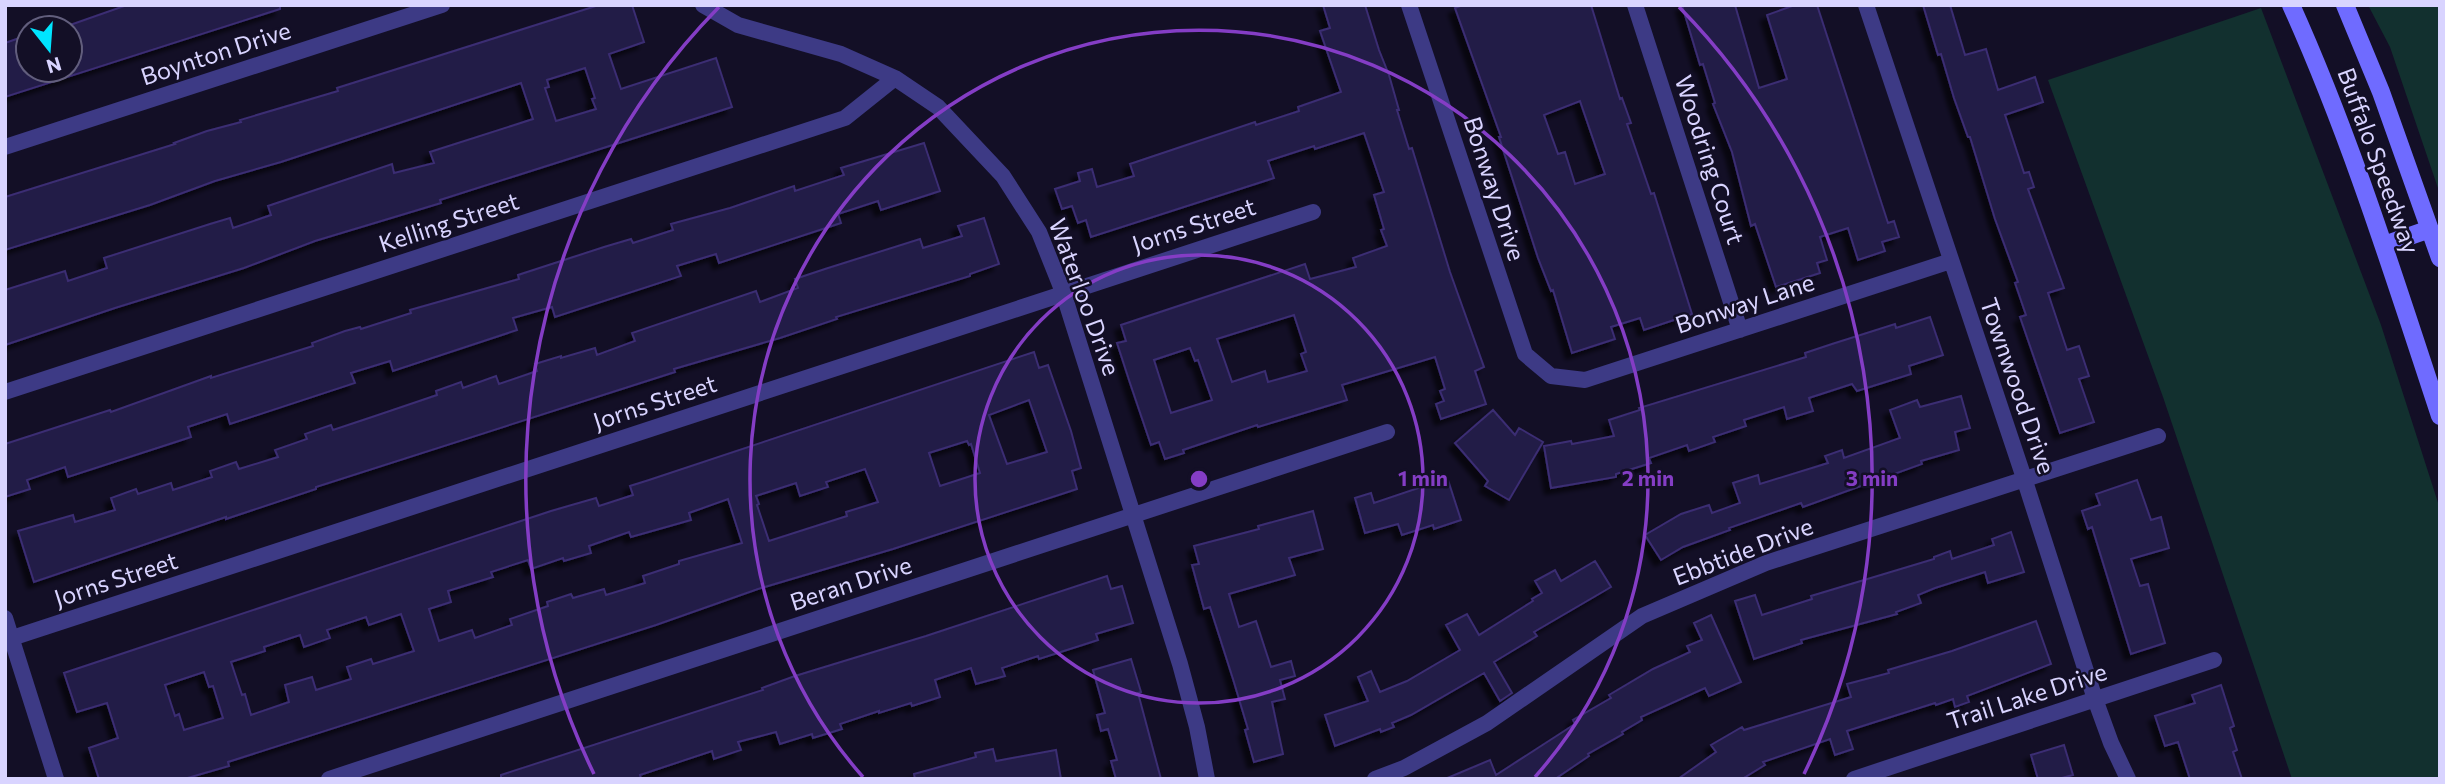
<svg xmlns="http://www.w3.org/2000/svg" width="2445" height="784" font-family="Commissioner,sans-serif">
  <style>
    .green { fill: #12302f }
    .building { fill: #241b47; stroke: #3b2d73; stroke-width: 2; fill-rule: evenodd; filter: url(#shadow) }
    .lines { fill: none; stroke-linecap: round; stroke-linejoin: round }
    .street { stroke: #3d3a85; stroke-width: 16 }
    .secondary { stroke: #6f6bff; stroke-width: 18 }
    .ring { fill: none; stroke: #843dc5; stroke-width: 3.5 }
    .labels { text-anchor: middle; stroke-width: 5; stroke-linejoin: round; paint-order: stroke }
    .street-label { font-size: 24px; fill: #d9d4ff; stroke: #130f26 }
    .centre { fill: #843dc5; stroke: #130f26; stroke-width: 3.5 }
    .ring-label { font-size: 21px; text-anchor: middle; font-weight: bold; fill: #843dc5; stroke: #130f26; stroke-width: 5; stroke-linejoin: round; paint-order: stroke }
  </style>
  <defs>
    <filter id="shadow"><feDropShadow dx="-6" dy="6" stdDeviation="2" flood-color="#0009"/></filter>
  </defs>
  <rect width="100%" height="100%" fill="#130f26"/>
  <path class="green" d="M2368 5H2440V194L2390 47Z
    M2261 8 2381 325 2440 509V779H2292L2163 397 2048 80Z"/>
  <path class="building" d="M127 5H280V9L5 97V43L28 35V70H70V25Z
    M599 5H632L644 42 609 54 621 89 716 58 732 107 440 200 441 203 315 241 244 268 115 308 5 345V290L65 271 68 281 107 268 104 258 210 224 230 218 233 228 271 215 268 206 392 164 394 173 434 163 430 152 533 119 521 83 281 162 215 181 150 205 5 250V197L175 144 174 143 207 131 241 122 240 120 338 91 337 88ZM585 68 595 98 592 99 596 109 556 121 545 88 549 87 547 80Z
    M1323 5H1365L1379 50 1389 75 1399 110H1397L1409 149 1412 148 1450 272 1484 367 1475 371 1486 404 1441 419 1436 404 1444 401 1440 391 1445 389 1435 357 1342 385 1347 400 1258 427 1257 425 1183 450 1184 453 1165 459 1159 442 1151 445 1130 383 1117 343 1126 341 1121 325 1305 264 1310 279 1356 267 1353 258 1387 246 1381 230 1384 229 1374 195 1384 192 1364 133 1315 149 1314 146 1268 161 1274 178 1091 237 1086 220 1078 223 1072 206 1062 209 1055 189 1080 181 1078 173 1092 169 1097 187 1134 176 1130 164 1255 122 1256 125 1299 111 1298 107 1341 92 1320 31 1330 28ZM1294 315 1306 352 1301 354 1307 371 1268 382 1265 371 1232 382 1217 339ZM1190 348 1195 361 1198 360 1212 400 1171 413 1154 360Z
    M1463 5H1591L1620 99 1622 98 1631 123 1627 124 1651 194 1654 193 1692 314 1644 330 1640 318 1611 327 1615 339 1572 353 1553 290 1551 291 1538 258 1499 137H1501L1455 8ZM1580 101 1605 174 1575 184 1565 152 1558 154 1544 115Z
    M1682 5H1735L1759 88 1787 79 1767 15 1795 5H1817L1888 223 1894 221 1899 237 1882 242 1885 251 1858 260 1848 228 1820 237 1827 260 1817 263 1820 273 1776 287 1755 224 1751 226 1732 152 1713 104 1715 103 1703 64 1700 65Z
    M1923 5H1950L1965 55 1986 49 1998 90 2035 77 2043 102 2005 115 2024 173 2029 172 2034 187 2028 189 2064 288 2048 293 2067 350 2079 346 2089 376 2079 379 2094 422 2060 433 2020 317 2026 315 2015 283 2018 282 1995 219 1970 137H1968L1954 98 1941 54 1938 55Z
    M924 143 940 191 881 210 878 201 838 214 841 223 719 263 716 254 677 266 681 276 555 317 552 307 513 318 517 330 393 371 390 361 351 373 355 383 230 424 227 414 188 427 191 437 68 477 65 467 27 480 30 489 5 497V444L110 410 111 412 211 376V378L313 346 312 343 345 331 360 327 361 329 411 313 410 310 519 279 518 275 604 247 631 239 633 243 673 230 671 224 730 208 794 186 795 191 844 175 841 168Z
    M984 218 999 264 970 274V276L836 317 837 319 780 338 674 369 675 372 316 487V489L226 519V517L34 582 18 531 73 515 75 522 115 510 111 498 136 489 138 494 171 483 173 490 212 477 210 471 236 462 239 469 278 457 275 450 307 439 305 434 331 425 333 430 375 416 437 395 436 391 461 382 463 388 496 376 499 384 537 371 535 364 561 356V358L595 348 597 355 635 341 632 333 756 291 760 302 798 288 795 279 825 269 920 239 923 248 962 236 958 226Z
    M1930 317 1943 355 1909 366 1911 374 1857 391 1852 384 1809 398 1813 411 1787 419 1784 407 1744 420 1746 426 1713 437 1715 442 1689 451 1687 445 1649 458 1651 463 1616 474V477L1551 488 1544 446 1571 441 1572 444 1614 436 1609 420 1640 410 1639 408 1806 357 1805 353 1832 344 1895 324 1896 328Z
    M1034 352 1039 368 1048 365 1071 431 1081 468 1072 471 1077 489 893 549 758 589 656 625 228 762 229 766 184 779H99L89 748 118 738 107 703 77 712 64 673 551 511 596 498 599 506 633 495 630 486 649 480ZM1029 400 1047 452 1007 464 989 415ZM967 441 969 445 971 444 980 473 940 486 929 453ZM865 469 878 502 846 512 847 516 769 541 757 505 759 504 756 496 796 483 800 496 828 487 826 482ZM728 499 742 543 679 561V564L643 576 645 583 606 595 604 589 573 598 571 594 547 602 548 606 510 619 512 625 475 638 472 630 439 641 429 609 451 602 448 591 493 577 491 572 528 560 531 569 563 558 564 561 591 553 589 546 629 532 631 537 691 520 689 513ZM401 614 414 651 373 664 371 659 347 667 351 679 316 690 312 677 285 685 289 702 251 715 245 694 242 695 231 662 265 651 264 647 300 635 304 647 330 638 327 630 366 617 369 625ZM204 672 209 687 213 686 223 718 184 730 179 714 175 716 165 685Z
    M1961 396 1970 428 1955 432 1959 450 1921 461 1922 464 1803 507 1801 503 1729 528 1730 530 1683 547 1661 560 1645 535 1681 514 1709 505 1712 513 1740 503 1733 483 1758 475 1760 484 1828 463 1825 456 1842 450 1844 458 1900 438 1890 410 1917 400 1920 407Z
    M1493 410 1515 435 1519 428 1543 442 1509 500 1485 486 1488 481 1455 443Z
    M1442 480H1448L1461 520 1434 529 1433 525 1402 535 1398 524 1365 533 1355 498 1371 493 1374 503Z
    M2137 480 2151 520 2161 517 2169 548 2131 559 2140 586 2148 584 2165 643 2131 654 2092 527 2088 529 2082 511 2100 505 2096 494Z
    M1313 511 1323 549 1289 558 1295 575 1229 594 1239 627 1256 621 1271 667 1291 661 1295 676 1280 680 1285 699 1272 702 1283 754 1254 762 1245 730 1248 729 1233 679 1210 607 1204 609 1192 565 1199 564 1194 546 1259 529 1258 526Z
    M2011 532 2024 572 1988 583 1985 572 1935 588 1918 595 1921 603 1896 612 1897 614 1801 640 1802 643 1754 659 1735 601 1755 595 1762 615 1812 599 1811 596 1934 559V557L1950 551 1952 559 1994 545 1992 539Z
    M1595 561 1611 587 1534 632 1537 636 1494 662 1512 693 1500 701 1484 673 1411 715 1392 723 1394 727 1381 732 1380 729 1335 746 1325 715 1368 701 1358 677 1371 671 1380 692 1407 681 1460 650 1446 625 1467 614 1479 635 1533 601 1532 599 1542 593 1535 581 1555 570 1561 581Z
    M1107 576 1111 589 1122 586 1133 623 1096 634 1098 640 1039 659 1038 656 1002 668 1005 676 976 684 971 668 935 680 940 697 912 706 911 703 879 713V711L840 724 842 729 813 738 812 734 780 744 776 732 738 742 741 750 714 759 712 751 640 775 641 779H501V775L763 690 762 688 795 676 926 636Z
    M1711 615 1741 682 1709 696 1705 688 1641 717 1642 720 1622 732 1623 734 1588 754 1589 756 1555 779H1445L1490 760 1496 775 1575 724 1573 720 1611 698 1609 695 1653 669 1690 652 1687 646 1702 640 1694 623Z
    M2036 621 2051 664 1967 696 1969 702 1955 707 1953 699 1936 705 1935 703 1847 731 1853 749 1835 755 1830 739 1763 762 1765 765 1742 779H1678L1716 752 1711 745 1742 727 1744 730 1851 697 1847 684 1889 673 1888 670 1952 651Z
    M1131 659 1141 692 1138 693 1161 779H1116L1111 761 1117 760 1108 729 1101 731 1097 715 1105 713 1093 670Z
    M2221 685 2234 726 2230 728 2237 750 2233 752 2242 779H2190L2178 742 2165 746 2155 716 2195 703 2192 695Z
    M2064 745 2073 775 2058 779H2038L2031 755Z
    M993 749 996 761 1056 750 1061 779H915L914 774 976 757 975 753Z"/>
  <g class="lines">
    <path class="street" d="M703 5 738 25 841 54 895 78 938 107 1003 176 1039 232 1063 292 1180 664 1197 727 1207 779
      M1409 5 1525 354 1551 376 1585 380 1951 261
      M1635 5 1740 330
      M1866 5 2024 478 2095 699 2111 743 2128 779
      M5 147 442 5
      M5 392 845 118 895 78
      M5 618 56 779
      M12 638 1313 212
      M329 779 1387 432
      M1375 779 1404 768 1487 723 1642 616 1766 563 2158 436
      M1854 779 2214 660"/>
    <path class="secondary" d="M2291 5C2351 138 2394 277 2440 416
      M2345 5 2381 92 2440 258
      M2384 245 2430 229"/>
  </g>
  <g class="ring">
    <circle cx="1199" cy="479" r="224"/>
    <path d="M863 777A449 449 0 1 1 1535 777"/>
    <path d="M594 774A673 673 0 0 1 719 7M1679 7A673 673 0 0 1 1804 774"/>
  </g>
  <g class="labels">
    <g class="street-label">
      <text transform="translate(216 54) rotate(-18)" y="8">Boynton Drive</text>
      <text transform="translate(1709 160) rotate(72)" y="8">Woodring Court</text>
      <text transform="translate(2378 161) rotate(70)" y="8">Buffalo Speedway</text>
      <text transform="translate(1494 189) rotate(72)" y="8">Bonway Drive</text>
      <text transform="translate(449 223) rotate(-18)" y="8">Kelling Street</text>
      <text transform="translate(1194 226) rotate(-18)" y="8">Jorns Street</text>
      <text transform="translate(1084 297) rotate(70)" y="8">Waterloo Drive</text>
      <text transform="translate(1745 304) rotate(-18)" y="8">Bonway Lane</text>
      <text transform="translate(2017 386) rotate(71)" y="8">Townwood Drive</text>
      <text transform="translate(655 403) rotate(-18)" y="8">Jorns Street</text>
      <text transform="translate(1743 552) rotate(-21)" y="8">Ebbtide Drive</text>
      <text transform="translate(116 580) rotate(-18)" y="8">Jorns Street</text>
      <text transform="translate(851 584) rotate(-18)" y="8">Beran Drive</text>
      <text transform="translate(2027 697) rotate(-18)" y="8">Trail Lake Drive</text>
    </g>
  </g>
  <circle cx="1199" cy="479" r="10" class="centre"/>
  <g class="ring-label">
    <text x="1423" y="486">1 min</text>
    <text x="1648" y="486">2 min</text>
    <text x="1872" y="486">3 min</text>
  </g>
  <rect width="2445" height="784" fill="none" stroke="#d9d4ff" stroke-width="14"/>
  <g transform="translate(49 49) rotate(163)"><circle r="33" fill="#130f26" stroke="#625e7d" stroke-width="2"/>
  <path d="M0-5L12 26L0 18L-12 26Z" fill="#00e5ff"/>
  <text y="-10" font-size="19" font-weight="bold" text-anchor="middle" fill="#d9d4ff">N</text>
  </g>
</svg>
